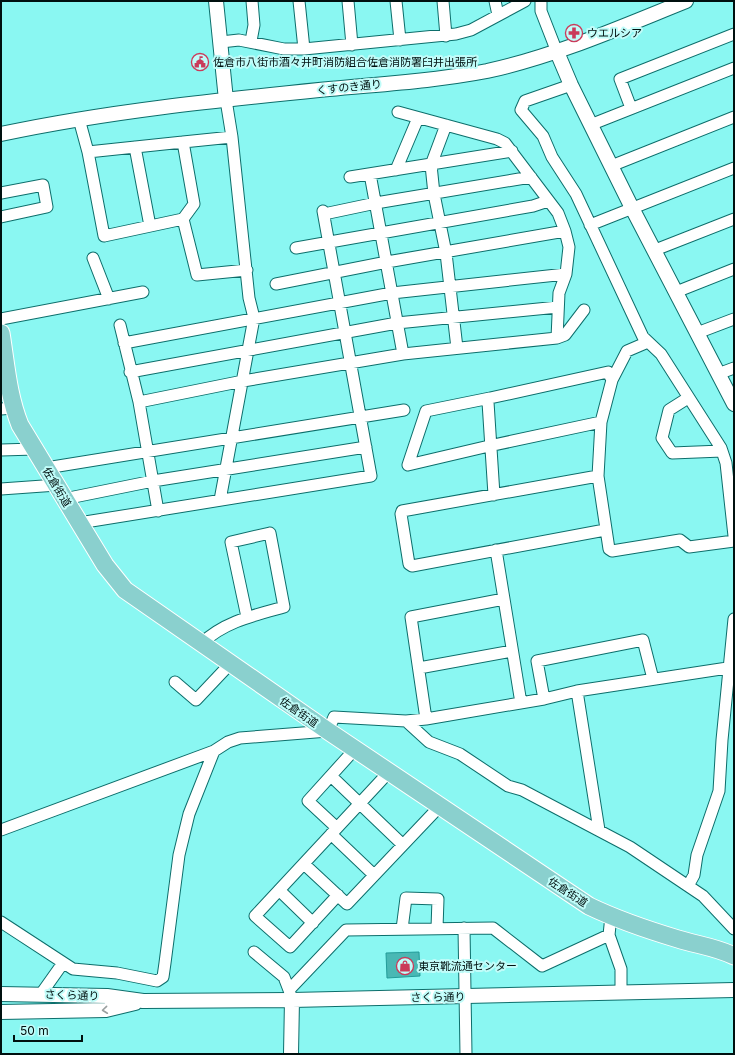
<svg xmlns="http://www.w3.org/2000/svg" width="735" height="1055" font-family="Inter,'Noto Sans JP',sans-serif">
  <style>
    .building { fill: #49b8b4; stroke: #229c99 }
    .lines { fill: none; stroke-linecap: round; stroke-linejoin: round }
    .minor-casing { stroke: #0d6e6b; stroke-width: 13 }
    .tertiary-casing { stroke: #0d6e6b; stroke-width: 16 }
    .primary-casing { stroke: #fff; stroke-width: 19 }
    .minor { stroke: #fff; stroke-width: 11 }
    .tertiary { stroke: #fff; stroke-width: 14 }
    .primary { stroke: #8ad0ce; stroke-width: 17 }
    .oneway { stroke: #999f9f }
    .labels { text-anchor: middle; stroke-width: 4; stroke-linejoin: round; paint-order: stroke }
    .poi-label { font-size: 11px; fill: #00100f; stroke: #c0fcf9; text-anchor: start }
    .street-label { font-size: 11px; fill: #00100f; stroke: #c0fcf9 }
  </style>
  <rect width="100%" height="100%" fill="#8af7f2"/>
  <path class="building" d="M419 952 420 976 387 978 386 953Z"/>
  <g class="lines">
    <g class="minor-casing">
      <path id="minor" d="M299 1 304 49
        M348 1 352 45
        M396 1 400 40
        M443 1 446 36
        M495 1 498 15
        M541 1V11L557 52
        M251 41 254 25 252 1
        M221 42 239 40 284 49H304L456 34 471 30 525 1
        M571 85 525 101 521 110 543 136 552 157 576 194 643 337 661 354 721 448 726 463 734 536
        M631 108 620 79 734 34
        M398 112 497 139 505 143 558 213 565 231 569 247 566 274 559 293 557 338 565 335 584 310
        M79 119 88 152 104 236 183 219 197 275 247 270
        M446 125 431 165 434 194 446 253 457 348
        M590 125 734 68
        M135 147 150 226
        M88 152 183 142
        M611 166 734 117
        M396 170 418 118
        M370 174 403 354
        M350 177 512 151
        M1 193 43 185 47 207 1 217
        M324 214 376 203 531 177
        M183 219 194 204 183 142 232 137
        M590 225 734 168
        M296 248 533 206 548 201
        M655 250 734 219
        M93 258 109 299
        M276 284 387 262 565 231
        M676 292 734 269
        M1 319 143 292
        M120 325 139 402 158 511
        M697 333 734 319
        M124 343 392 293 566 274
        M130 372 397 323 558 307
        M718 374 734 368
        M612 380 627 351 648 342
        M490 398 426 411 408 465 489 446 601 422
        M688 398 669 410 662 438 672 453 722 451
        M139 402 243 381 403 354 557 338
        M1 409 13 408
        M1 450 35 449
        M46 468 404 410
        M598 476 402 511 401 514 409 564 412 566 605 530
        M1 489 57 485
        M494 495 488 402 490 398 608 372 612 380 601 422 598 476 609 549 612 551 680 540 689 547 734 541
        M64 499 153 481 366 447
        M220 500 254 318 249 298 232 137 226 100
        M79 523 371 476 323 211
        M496 550 521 703
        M201 644C223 622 255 615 284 607L270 533 231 542 247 617
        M419 668 512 651
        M175 682 196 700 230 664
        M577 691 599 830
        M544 699 537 661 643 640 653 679
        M426 719 411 617 504 599
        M406 721 429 742 460 754 508 786 522 790 630 847 703 896 734 929
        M331 776 403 845
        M337 828 308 801 355 749
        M1 830 214 751
        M331 834 374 875
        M304 864 347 904 440 806
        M688 886 694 875 697 855 719 791 722 740 734 619
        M279 890 313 923
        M338 895 290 947 255 916 389 772
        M611 916 609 935 621 969V993
        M1 922 73 969 117 973 157 981 163 977 165 963 179 855 189 814 214 751 228 742 240 738 328 731 334 717 406 721 426 719 544 699 577 691 734 667
        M464 928 466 1054
        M402 929 406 898 438 899 437 928
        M254 952 284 977 289 990
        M41 994 63 963
        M292 1000 289 990 346 930 493 928 542 966 609 935"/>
    </g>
    <g class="tertiary-casing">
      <path id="tertiary" d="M216 1 226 100
        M557 52 571 85 632 208 734 404
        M1 134C109 111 220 100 329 89 381 84 435 81 487 71 556 56 621 27 686 1
        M1 994 107 996 143 1001 292 1000 734 990
        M1 1012 106 1010 135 1003
        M291 1054 292 1000"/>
    </g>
    <g class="primary-casing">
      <path id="primary" d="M1 333C6 364 8 395 20 425L105 565 125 590 328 731 589 906C618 920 648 930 678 939 697 945 716 947 734 956"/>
    </g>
    <use href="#minor" class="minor"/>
    <use href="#tertiary" class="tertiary"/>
    <use href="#primary" class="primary"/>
  </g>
  <defs><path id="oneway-chevron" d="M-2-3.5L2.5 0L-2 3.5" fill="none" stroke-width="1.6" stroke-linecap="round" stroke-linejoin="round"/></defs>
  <use class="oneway" href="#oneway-chevron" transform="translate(105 1010) rotate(174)"/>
  <defs>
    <g id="pharmacy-ring" transform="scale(0.9)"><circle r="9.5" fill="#c0fcf9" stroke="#ca3a5a" stroke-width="1.5"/><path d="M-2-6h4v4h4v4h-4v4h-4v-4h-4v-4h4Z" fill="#ca3a5a"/></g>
    <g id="civic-ring" transform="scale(0.9)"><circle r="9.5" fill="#c0fcf9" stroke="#ca3a5a" stroke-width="1.5"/><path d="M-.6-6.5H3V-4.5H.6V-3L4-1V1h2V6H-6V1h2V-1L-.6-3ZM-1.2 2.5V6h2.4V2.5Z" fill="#ca3a5a"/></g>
    <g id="shop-ring" transform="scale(0.9)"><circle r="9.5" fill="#c0fcf9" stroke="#ca3a5a" stroke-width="1.5"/><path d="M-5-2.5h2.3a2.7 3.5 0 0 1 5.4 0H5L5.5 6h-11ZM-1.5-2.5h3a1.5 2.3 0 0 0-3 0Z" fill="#ca3a5a"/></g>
  </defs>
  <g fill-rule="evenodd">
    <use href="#pharmacy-ring" x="574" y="33"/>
    <use href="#civic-ring" x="200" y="62"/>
    <use href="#shop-ring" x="405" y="966"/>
  </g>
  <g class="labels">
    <g class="poi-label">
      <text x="587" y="37">ウエルシア</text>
      <text x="213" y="66">佐倉市八街市酒々井町消防組合佐倉消防署臼井出張所</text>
      <text x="418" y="970">東京靴流通センター</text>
    </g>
    <g class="street-label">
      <text transform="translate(349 87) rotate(-6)" y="4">くすのき通り</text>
      <text transform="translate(57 487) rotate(59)" y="4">佐倉街道</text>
      <text transform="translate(299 712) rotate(35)" y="4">佐倉街道</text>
      <text transform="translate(568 892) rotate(33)" y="4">佐倉街道</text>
      <text transform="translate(72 995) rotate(2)" y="4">さくら通り</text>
      <text transform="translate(438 997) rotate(-1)" y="4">さくら通り</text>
    </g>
  </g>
  <rect width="735" height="1055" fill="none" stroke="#00100f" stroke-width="4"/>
  <path d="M14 1035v6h68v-6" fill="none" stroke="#00100f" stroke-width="2"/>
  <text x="20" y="1035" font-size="12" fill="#00100f" stroke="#c0fcf9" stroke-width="3" paint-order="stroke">50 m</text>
</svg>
